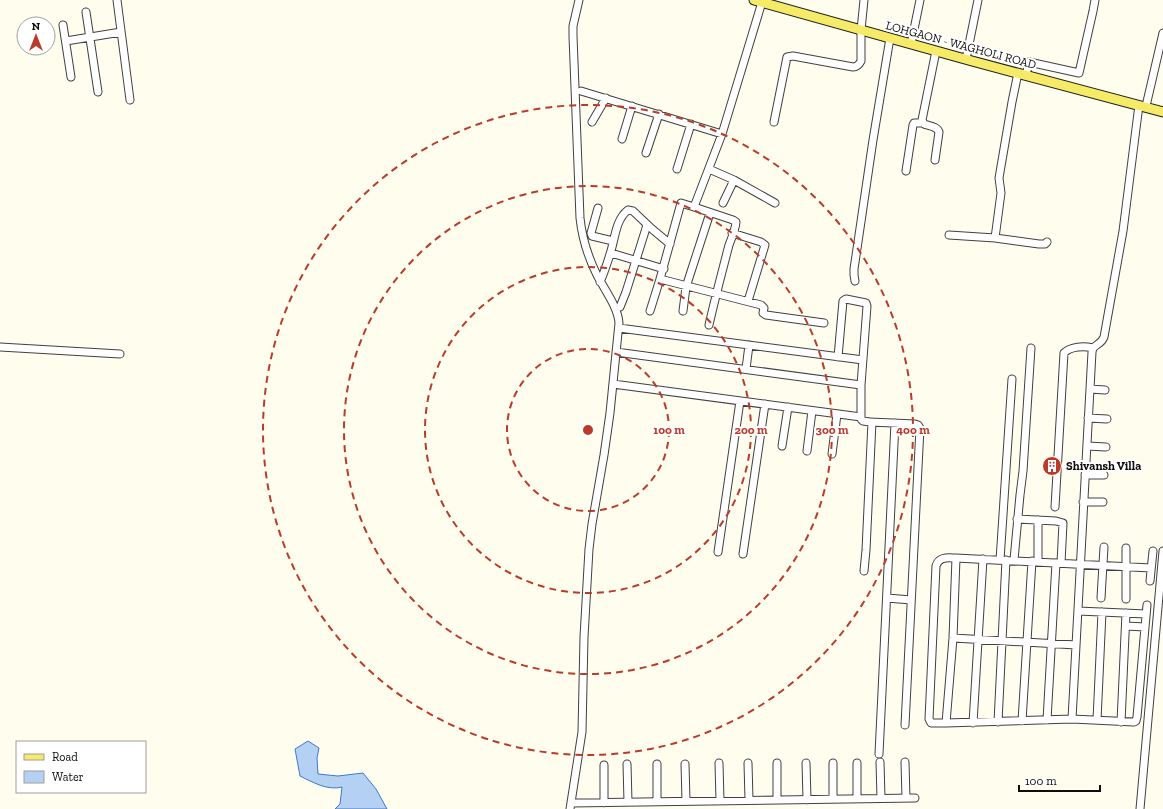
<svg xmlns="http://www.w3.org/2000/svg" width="1163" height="809" font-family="'Zilla Slab',serif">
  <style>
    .water { fill: #b4d1f4; stroke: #3d79c9 }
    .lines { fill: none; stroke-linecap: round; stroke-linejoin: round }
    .minor-casing { stroke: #404040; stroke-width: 9 }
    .major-casing { stroke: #1e1e1e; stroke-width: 11 }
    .minor { stroke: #fff; stroke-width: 7 }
    .major { stroke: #f5eb68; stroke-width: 9 }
    .ring { fill: none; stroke: #ba3b29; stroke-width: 2; stroke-dasharray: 7 5 }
    .labels { text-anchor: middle; stroke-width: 4; stroke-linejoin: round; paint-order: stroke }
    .street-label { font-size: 12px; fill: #0d0d0d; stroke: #fff }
    .poi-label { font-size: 12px; font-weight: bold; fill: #0d0d0d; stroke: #fff; text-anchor: start }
    .centre { fill: #ba3b29; stroke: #fff; stroke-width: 2 }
    .ring-label { font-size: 12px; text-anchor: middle; font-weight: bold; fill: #ba3b29; stroke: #fff; stroke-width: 4; stroke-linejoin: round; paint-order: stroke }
  </style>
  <rect width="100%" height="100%" fill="#fffeee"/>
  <path class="water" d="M308 741 319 748 317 758 318 774 338 776 363 773 376 789 387 809H335L340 804 342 787C328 791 312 782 300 776L295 749Z"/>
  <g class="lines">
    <g class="minor-casing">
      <path id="minor" d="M117 0 130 100
        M762 2 722 134 694 207 681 203 660 279 761 305 764 308 763 313 766 315 824 323
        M86 12 98 92
        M63 25 71 77
        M66 41 121 32
        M911 44 920 0
        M966 59 978 0
        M1018 73 1012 102 999 178 1001 193 995 238 1039 244H1045L1047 242
        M1026 75 1029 62 1079 73 1093 11 1095 0
        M581 91 722 134
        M1146 106 1163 33
        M592 122 606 98
        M774 122 787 57 793 56 853 67C857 67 859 65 861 61V30L864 0
        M622 139 632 106
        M646 153 659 114
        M935 160 939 132C937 126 929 126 924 124L922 120 936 51
        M677 169 691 124
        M709 169 734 180 775 203
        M906 171 913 125 914 123H922
        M723 203 734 180
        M694 207 733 220 736 222C736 226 731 240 729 245 722 272 715 298 709 325
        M598 208 591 233 592 236 613 241
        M732 233 761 242 765 245 748 301
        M949 235 995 238
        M611 253 664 269
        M855 281 854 275V269L873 140 890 38
        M600 282C604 273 607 264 610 254 615 240 615 220 628 210L633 211 652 229 670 244
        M620 307 626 292 647 225
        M650 311 660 279
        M683 311 686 287 710 213
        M619 328 863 360
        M0 347 120 354
        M616 352 861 385
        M838 357 843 301 846 299 866 303 867 306 861 385V419L863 421 870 422 915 424 918 425 920 428 905 725
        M746 369 749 345
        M613 384 861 417
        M1090 389 1105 390
        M1088 418 1107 419
        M782 446 788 407
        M1087 446 1106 447
        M807 451 812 411
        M832 454 837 414
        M1085 475H1104
        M1083 502H1103
        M1055 507 1064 353C1071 346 1084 346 1093 348
        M1017 519 1056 521 1063 523 1061 563
        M718 552 740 401
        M743 554 765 404
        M1000 560 1012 379
        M1014 560 1020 495 1023 471 1031 348
        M1038 561V520
        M864 571 866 550 872 422
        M1150 581 1153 551
        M887 598 911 600
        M1101 598 1104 547
        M1126 599V548
        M1147 605 1137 717 1136 721 1134 722 1072 719 946 723 953 638 956 558 1151 568
        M1078 611 1146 614
        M1126 626 1145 627
        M953 638 1076 645
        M1072 719 1092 352 1093 348C1097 344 1102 343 1104 337L1123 231 1139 105
        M1047 720 1056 563
        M1097 720 1102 612
        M1022 721 1032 561
        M998 722 1006 560
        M1121 722 1126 613
        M946 723H931L929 719 936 566C939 556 948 558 956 558
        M973 723 983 559
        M879 754 895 423
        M880 762 881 798
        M905 762 906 798
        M719 763 720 801
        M748 763 749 800
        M777 763V800
        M806 763 807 800
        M833 763V799
        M627 764 628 802
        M657 764V802
        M685 764 686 801
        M604 765V803
        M857 799V763
        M571 803 915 798
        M570 809 582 732 584 637 589 549 592 524 604 455 610 413 619 323C618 307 604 289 597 275 588 257 582 237 580 218L573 36V26L579 0
        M1140 809 1163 551"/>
    </g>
    <g class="major-casing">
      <path id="major" d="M754 0 972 61 1163 112"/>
    </g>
    <use href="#minor" class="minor"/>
    <use href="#major" class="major"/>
  </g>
  <g class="ring">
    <circle cx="588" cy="430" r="81"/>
    <circle cx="588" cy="430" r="163"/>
    <circle cx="588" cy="430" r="244"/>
    <circle cx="588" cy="430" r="325"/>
  </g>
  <defs>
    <g id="building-disc" transform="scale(1)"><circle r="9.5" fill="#ba3b29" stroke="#fff"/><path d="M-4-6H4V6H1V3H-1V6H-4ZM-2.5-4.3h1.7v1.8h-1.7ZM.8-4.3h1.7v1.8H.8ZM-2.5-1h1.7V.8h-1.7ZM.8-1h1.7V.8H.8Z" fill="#fff"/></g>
  </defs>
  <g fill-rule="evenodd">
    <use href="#building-disc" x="1052" y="466"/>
  </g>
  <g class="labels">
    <g class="street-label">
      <text transform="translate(961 45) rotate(15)" y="4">LOHGAON - WAGHOLI ROAD</text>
    </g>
    <g class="poi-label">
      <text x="1066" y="470">Shivansh Villa</text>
    </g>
  </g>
  <circle cx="588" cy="430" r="6" class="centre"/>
  <g class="ring-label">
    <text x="669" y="434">100 m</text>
    <text x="751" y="434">200 m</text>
    <text x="832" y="434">300 m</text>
    <text x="913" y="434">400 m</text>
  </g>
  <rect x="16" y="741" width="130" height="52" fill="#ffffff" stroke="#9e9e9e"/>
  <rect x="24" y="754" width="20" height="6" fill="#f5eb68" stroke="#9e9e9e"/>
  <text x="52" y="761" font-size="12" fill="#0d0d0d">Road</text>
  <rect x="24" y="771" width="20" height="12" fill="#b4d1f4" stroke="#9e9e9e"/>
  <text x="52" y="781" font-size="12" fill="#0d0d0d">Water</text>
  <g transform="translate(36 36)"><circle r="19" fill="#ffffff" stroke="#9e9e9e"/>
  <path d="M0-3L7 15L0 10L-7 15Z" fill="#ba3b29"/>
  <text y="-6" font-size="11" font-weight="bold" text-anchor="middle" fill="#0d0d0d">N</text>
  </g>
  <path d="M1019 785v6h81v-6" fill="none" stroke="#0d0d0d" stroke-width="2"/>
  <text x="1025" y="785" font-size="12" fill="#0d0d0d" stroke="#ffffff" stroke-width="3" paint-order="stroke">100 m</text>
</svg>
